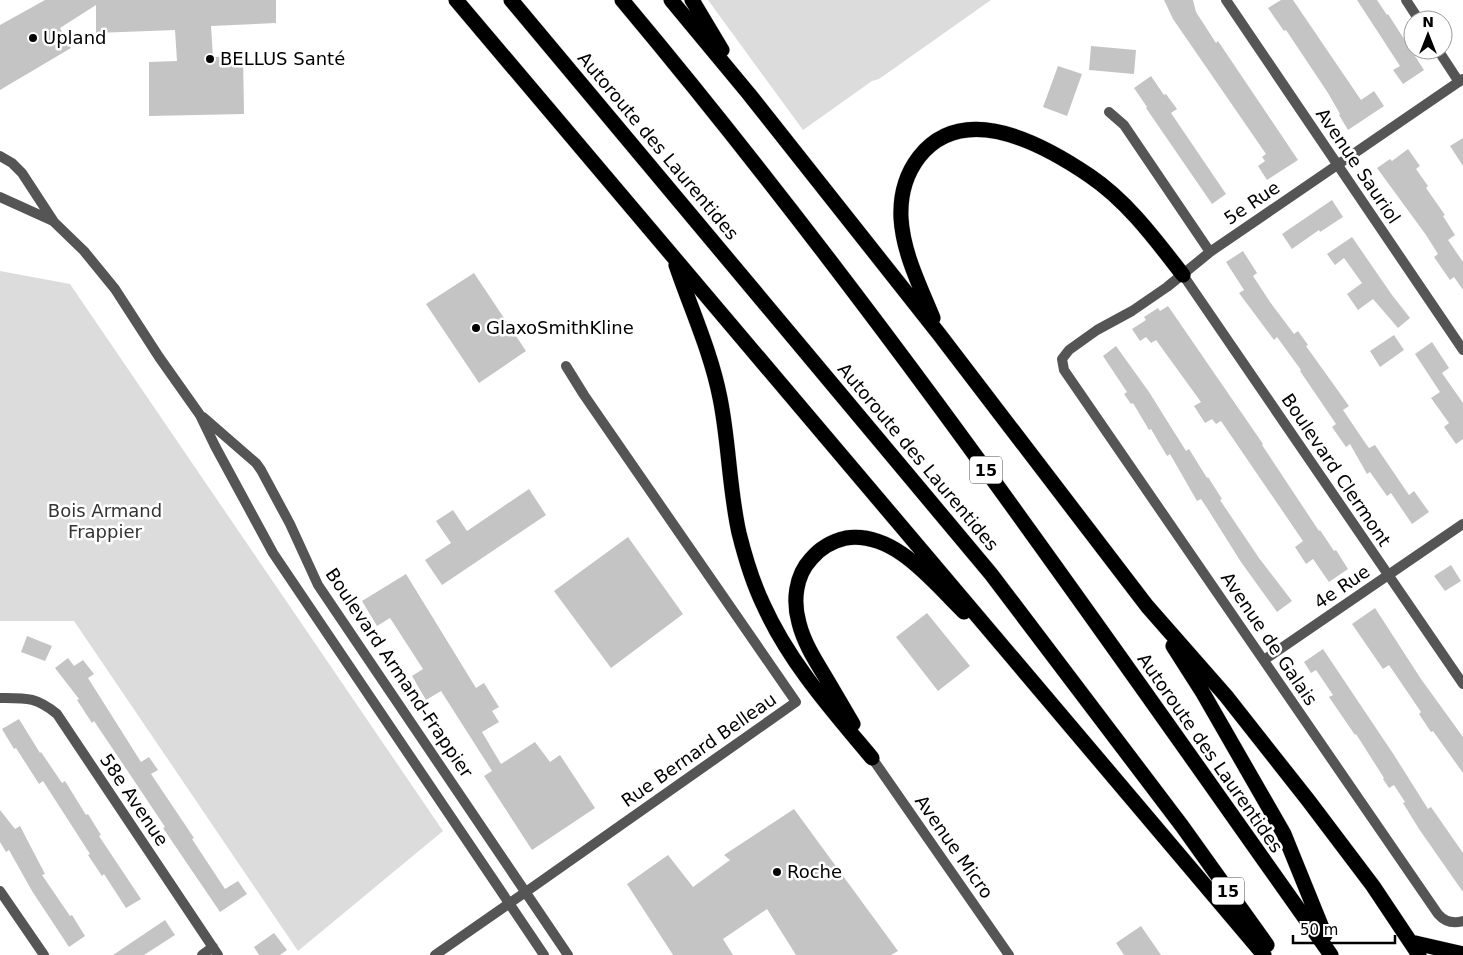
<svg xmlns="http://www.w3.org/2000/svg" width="1463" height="955" font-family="'DejaVu Sans',sans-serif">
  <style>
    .green { fill: #dcdcdc }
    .building { fill: #c4c4c4 }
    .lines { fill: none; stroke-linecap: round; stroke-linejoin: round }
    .motorway-casing { stroke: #dbdbdb; stroke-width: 16 }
    .minor { stroke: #555; stroke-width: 10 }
    .tertiary { stroke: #555; stroke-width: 10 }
    .motorway { stroke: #000; stroke-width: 15 }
    .poi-dot { fill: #000; stroke: #fff; stroke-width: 2 }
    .labels { text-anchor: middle; stroke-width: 5; stroke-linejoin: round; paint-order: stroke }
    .shield { fill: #fff; stroke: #4c4c4c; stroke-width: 1 }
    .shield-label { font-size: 16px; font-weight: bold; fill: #000 }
    .poi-label { font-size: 18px; fill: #000; stroke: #fff; text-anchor: start }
    .street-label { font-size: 18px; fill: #000; stroke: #fff }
    .park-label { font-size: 18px; fill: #333; stroke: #fff }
  </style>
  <rect width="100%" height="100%" fill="#fff"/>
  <path class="green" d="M708 0H991L879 79 872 81 803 130Z
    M0 271 70 284 443 831 298 951 74 621H0Z"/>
  <path class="building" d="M45 0H276V23L211 26 213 57 243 56 244 114 149 116V62L177 61 175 30 96 33V5L60 28 71 48 0 90V25Z
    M1164 0H1193L1196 12 1216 43 1218 41 1298 160 1267 180 1258 166 1265 161 1262 157 1266 154 1173 19Z
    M1281 0H1293L1361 100 1374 91 1384 106 1348 130 1339 115 1340 114 1328 93 1286 30 1284 31 1268 8Z
    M1357 0H1377L1387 15 1388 14 1424 70 1403 84 1393 70 1400 66Z
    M1091 46 1136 50 1134 74 1089 70Z
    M1058 66 1082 74 1067 116 1043 107Z
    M1151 76 1164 95 1166 94 1177 109 1171 113 1226 194 1212 204 1146 108 1147 107 1134 88Z
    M1463 138V166L1450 146Z
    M1408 149 1420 166 1416 169 1428 186 1426 188 1445 215 1443 216 1455 235 1448 240 1463 262V290L1454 277 1450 280 1434 257 1438 254 1426 235 1377 168 1390 159 1392 161Z
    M1332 200 1343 217 1320 232 1319 230 1292 249 1282 234Z
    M1352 237 1392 295 1410 318 1398 328 1373 299 1358 310 1347 294 1362 283 1344 258 1335 265 1327 254Z
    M1243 251 1257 273 1253 276 1270 302 1294 334 1298 331 1308 345 1306 346 1349 406 1343 410 1366 444 1369 448 1375 445 1409 495 1414 491 1429 512 1412 524 1391 493 1387 496 1370 472 1367 474 1350 444 1346 447 1332 427 1336 424 1300 371 1301 370 1277 337 1274 340 1239 293 1244 290 1226 262Z
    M474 273 526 351 479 383 426 304Z
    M1168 306 1263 444 1262 445 1319 531 1320 530 1334 551 1336 550 1348 569 1329 582 1313 559 1306 564 1295 547 1303 541 1221 421 1216 424 1212 419 1205 423 1194 406 1201 402 1156 340 1151 343 1146 337 1140 341 1132 329 1146 320 1144 317 1158 308 1160 311Z
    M1394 335 1404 350 1380 367 1370 351Z
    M1432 342 1449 368 1442 373 1463 403V439L1456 444 1444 427 1449 423 1431 398 1440 392 1415 354Z
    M1116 346 1149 392 1186 451 1189 449 1207 478 1208 477 1222 499 1220 500 1259 558 1292 601 1277 612 1241 562 1207 508 1201 499 1197 501 1170 454 1167 456 1151 429 1149 430 1133 403 1131 404 1124 394 1127 392 1103 356Z
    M529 489 546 515 442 585 425 560 451 543 436 521 453 510 467 531Z
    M628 537 683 614 611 668 554 591Z
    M1451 565 1461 581 1445 591 1434 576Z
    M406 574 476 688 484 683 499 707 492 711 499 722 482 732 501 764 535 742 550 762 560 755 595 808 532 850 484 776 492 771 441 691 426 700 412 676 423 669 390 618 377 626 362 601Z
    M1375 608 1421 679 1463 737V773L1433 731 1431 732 1419 714 1421 712 1389 665 1383 669 1352 624Z
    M927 613 970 666 938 691 896 637Z
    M27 636 52 646 45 661 21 652Z
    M1323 649 1394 755 1428 809 1431 807 1463 853V892L1419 829 1403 803 1405 802 1394 785 1389 788 1383 779 1384 778 1356 734 1355 735 1329 697 1333 695 1316 670 1311 673 1304 662Z
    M68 658 74 666 83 660 94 674 88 678 141 762 149 757 158 770 151 774 194 838 192 839 225 889 238 881 247 894 220 912 163 828 165 827 137 785 94 721 92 723 77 700 79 699 55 668Z
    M19 719 40 753 41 752 62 783 65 781 86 815 88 814 101 835 99 836 141 899 126 908 104 874 102 876 88 855 90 854 43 781 39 784 16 748 14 749 2 729Z
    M794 809 898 951 891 955H796L767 909 723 939 733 955H673L627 884 668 855 693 887 730 860 724 855Z
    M0 810 15 829 20 826 45 874 42 875 70 916 72 915 85 936 69 947 32 891 9 850 6 852 0 842Z
    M165 920 175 935 144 955H113Z
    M1141 926 1161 955H1124L1116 943Z
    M274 933 287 950 280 955H259L254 947Z"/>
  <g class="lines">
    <g class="motorway-casing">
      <path id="motorway" d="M456 0 1264 955
        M511 0 991 574 1182 826 1267 945
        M622 0C877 304 1102 632 1331 955
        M671 0 749 94 939 334 1147 606 1226 696 1308 800 1373 886 1419 955
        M692 0 722 50
        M676 265C691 309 711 352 720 398 729 442 729 488 739 533 745 557 752 581 763 604 789 662 831 709 872 758
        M933 318C920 286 903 253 901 218 900 196 906 174 919 157 964 100 1043 144 1090 176 1127 201 1155 239 1183 275
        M1173 646 1203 693 1284 834 1325 935
        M853 724C844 709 835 693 826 678 815 660 804 643 799 623 793 602 795 576 811 559 820 548 833 541 846 538 895 531 933 582 964 612
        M1411 942 1463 954"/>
    </g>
    <path class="minor" d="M1226 0 1463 350
      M1406 0 1419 20
      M1438 50 1459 82
      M1463 79 1210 252 1167 287 1132 311 1097 330 1069 350 1062 359 1064 370 1438 914C1445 922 1453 924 1463 921
      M1109 112 1124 125 1210 252
      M0 156 12 163 22 173 54 222 84 251 115 289 159 357 200 415 215 446 273 553 544 955
      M0 197 53 221
      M203 417 256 463 261 470 290 524 318 585 568 955
      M1264 660 1463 524
      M0 698C27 698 36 697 57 714L218 955
      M0 891 44 955
      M202 955 213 947
      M435 955 530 889 796 702 584 395 566 366"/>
    <path class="tertiary" d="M1183 275 1463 684
      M872 758 1009 955"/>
    <use href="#motorway" class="motorway"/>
  </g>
  <g class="poi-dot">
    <circle cx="33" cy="38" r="5"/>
    <circle cx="210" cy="59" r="5"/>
    <circle cx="476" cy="328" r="5"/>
    <circle cx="777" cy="872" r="5"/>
  </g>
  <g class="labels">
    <g class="shield">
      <rect x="970" y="456.5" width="32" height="27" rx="4"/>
      <rect x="1212" y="877.5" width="32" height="27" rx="4"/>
    </g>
    <g class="shield-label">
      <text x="986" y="476">15</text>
      <text x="1228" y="897">15</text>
    </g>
    <g class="poi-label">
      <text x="43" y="44">Upland</text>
      <text x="220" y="65">BELLUS Santé</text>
      <text x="486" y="334">GlaxoSmithKline</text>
      <text x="787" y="878">Roche</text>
    </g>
    <g class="street-label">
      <text transform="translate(658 146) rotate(50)" y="6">Autoroute des Laurentides</text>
      <text transform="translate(1358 166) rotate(56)" y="6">Avenue Sauriol</text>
      <text transform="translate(1252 203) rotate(-34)" y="6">5e Rue</text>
      <text transform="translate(918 457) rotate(50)" y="6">Autoroute des Laurentides</text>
      <text transform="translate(1336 470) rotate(56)" y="6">Boulevard Clermont</text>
      <text transform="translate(1342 587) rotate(-34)" y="6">4e Rue</text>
      <text transform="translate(1269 639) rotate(56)" y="6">Avenue de Galais</text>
      <text transform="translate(399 673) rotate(56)" y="6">Boulevard Armand-Frappier</text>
      <text transform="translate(699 750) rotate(-35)" y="6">Rue Bernard Belleau</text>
      <text transform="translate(1210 753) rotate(55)" y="6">Autoroute des Laurentides</text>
      <text transform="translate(134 800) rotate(56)" y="6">58e Avenue</text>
      <text transform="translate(954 847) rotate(55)" y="6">Avenue Micro</text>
    </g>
    <g class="park-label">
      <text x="105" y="517">Bois Armand<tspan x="105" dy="21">Frappier</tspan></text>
    </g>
  </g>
  <g transform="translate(1428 35)"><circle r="24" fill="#ffffff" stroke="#999999"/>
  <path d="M0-4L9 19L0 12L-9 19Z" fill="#000000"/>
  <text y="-8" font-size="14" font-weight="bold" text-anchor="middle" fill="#000000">N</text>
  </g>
  <path d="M1293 935v8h102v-8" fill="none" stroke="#000000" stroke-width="2.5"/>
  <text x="1300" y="935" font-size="15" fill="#000000" stroke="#ffffff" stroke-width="4" paint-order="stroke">50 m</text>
</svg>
